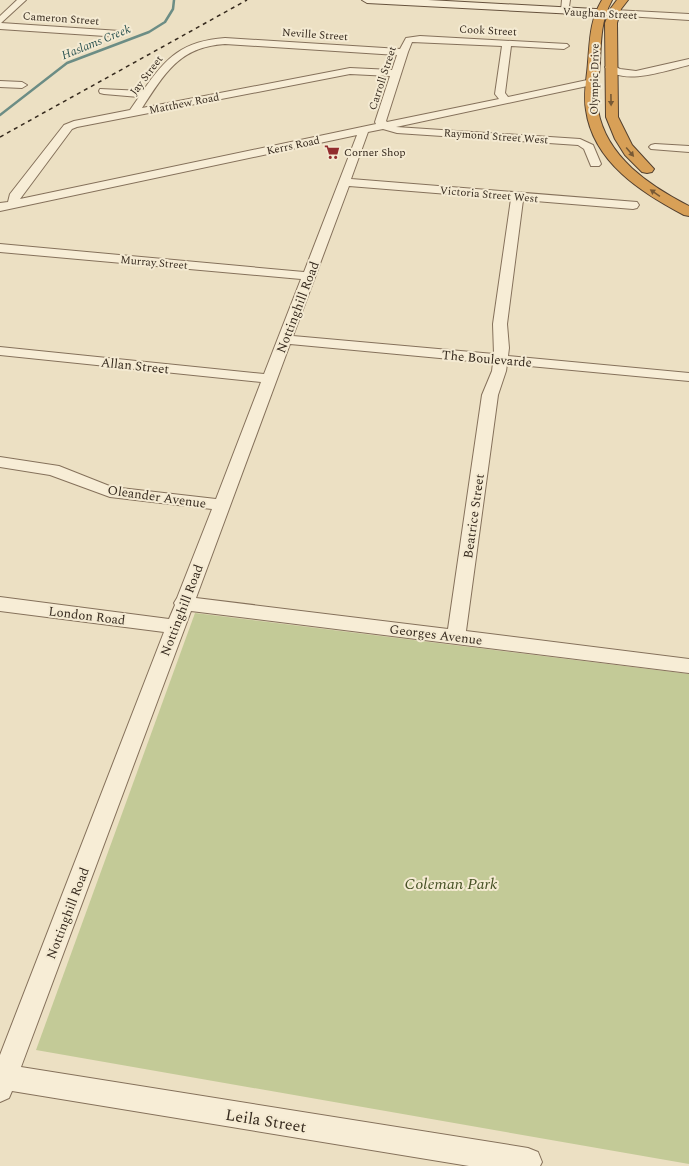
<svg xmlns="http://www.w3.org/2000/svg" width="689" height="1166" font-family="Spectral,serif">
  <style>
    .green { fill: #c3ca97 }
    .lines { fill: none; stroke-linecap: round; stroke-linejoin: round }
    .stream { stroke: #6c8d85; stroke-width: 2.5 }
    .street-casing { stroke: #85715b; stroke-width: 2 }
    .secondary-casing { stroke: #67533e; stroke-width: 2 }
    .highway-casing { stroke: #53402f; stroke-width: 2 }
    .street { fill: #f7edd6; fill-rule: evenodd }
    .secondary { fill: #f7edd6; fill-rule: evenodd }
    .highway { fill: #d8a057; fill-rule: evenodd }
    .rail { stroke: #362a1e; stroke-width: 1.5; stroke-dasharray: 4 4; stroke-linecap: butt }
    .oneway { fill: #775935 }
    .labels { text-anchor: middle; stroke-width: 4; stroke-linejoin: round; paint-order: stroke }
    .far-street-label { font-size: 11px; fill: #362a1e; stroke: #f4ead2 }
    .far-poi-label { font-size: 11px; fill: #362a1e; stroke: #f4ead2; text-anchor: start }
    .far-water-label { font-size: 12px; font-style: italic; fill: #2e5553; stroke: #f4ead2 }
    .street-label { font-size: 13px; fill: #362a1e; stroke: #f4ead2 }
    .near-park-label { font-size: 16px; font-style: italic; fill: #465125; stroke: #f4ead2 }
    .near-street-label { font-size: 16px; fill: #362a1e; stroke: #f4ead2 }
  </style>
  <rect width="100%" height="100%" fill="#ece0c3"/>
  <path class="green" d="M195 613 689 674V1164L36 1050Z"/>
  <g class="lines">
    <path class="stream" d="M0 115 67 63 149 32 165 22 173 9 174 0"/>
    <g class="street-casing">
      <path id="street" d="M17 0H26L1 23 120 31 125 34 120 37 0 29V16Z
        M562 0H570L568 13 565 14 561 11Z
        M614 10 689 14V20L611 15 610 13Z
        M420 36 567 44 569 46 564 49 511 46 505 93 508 97 592 79 597 82 592 85 396 127 580 139 593 145 601 164 599 166H591L584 149 578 145 397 133 383 129 368 132 351 179 637 202 639 205 637 208 633 209 523 200 507 324 509 348 508 356 689 373V381L507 364 506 371 498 395 466 631 689 659V673L191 611 21 1067 528 1148 538 1152 542 1162 540 1166H469L12 1091 9 1098 0 1102V1055L164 632 0 611V597L169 619 175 605 174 603 177 598 212 509 110 497 50 475 0 467V457L59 466 112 487 216 499 261 382 0 355V347L264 374 301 279 0 252V244L304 272 357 135 0 211V203L8 202 10 194 64 125 74 121 130 110 139 97 104 94 100 93 99 91 100 89 143 91C166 57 183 41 225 38L400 49 406 38ZM412 42 502 46 495 94 499 99 387 122 386 121 408 52ZM225 44 397 55 392 70 350 68 142 108C165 73 179 47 225 44ZM350 74 390 76 375 122 376 124 20 199 72 129 77 127ZM349 186 511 199 493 324 494 354 293 336ZM290 344 493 363 492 371 482 395 448 629 196 598Z
        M689 59V65C668 70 621 87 605 67L610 64 620 69 636 71Z
        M0 81 22 82 27 85 22 88 0 87Z
        M655 144 689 146V152L651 149 649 147 651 145Z"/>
    </g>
    <g class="secondary-casing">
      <path id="secondary" d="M362 0H428L614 10 619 13 614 16 367 3Z"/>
    </g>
    <g class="highway-casing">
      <path id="highway" d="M602 0H612C601 20 601 40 600 62 599 78 596 94 598 110 606 157 650 186 689 206V216L684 215C642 193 593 162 586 110 583 94 587 78 588 62 590 39 590 20 602 0Z
        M617 0H628L621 9 617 23 618 117 632 145 654 169 652 172 647 173 642 172 625 155 615 139 606 117 605 23 611 8Z"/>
    </g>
    <use href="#street" class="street"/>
    <use href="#secondary" class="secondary"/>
    <use href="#highway" class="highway"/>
    <path class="rail" d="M0 137 247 0"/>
  </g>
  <defs><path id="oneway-solid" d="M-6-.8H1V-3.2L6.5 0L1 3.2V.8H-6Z"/></defs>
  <g class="oneway">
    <use href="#oneway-solid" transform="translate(611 100) rotate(89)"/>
    <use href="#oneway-solid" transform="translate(630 152) rotate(50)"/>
    <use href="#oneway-solid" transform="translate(655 193) rotate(-145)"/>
  </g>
  <defs>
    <g id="supermarket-bare" transform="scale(1.2)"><path d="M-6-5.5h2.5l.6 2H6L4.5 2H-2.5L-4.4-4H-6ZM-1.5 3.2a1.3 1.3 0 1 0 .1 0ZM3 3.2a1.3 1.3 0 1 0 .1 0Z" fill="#922d2e" stroke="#f4ead2" stroke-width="2.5" paint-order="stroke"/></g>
  </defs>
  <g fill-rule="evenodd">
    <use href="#supermarket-bare" x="332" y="152"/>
  </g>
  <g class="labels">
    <g class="far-street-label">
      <text transform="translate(600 13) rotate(3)" y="4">Vaughan Street</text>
      <text transform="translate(61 18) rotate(4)" y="4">Cameron Street</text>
      <text transform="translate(488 30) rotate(3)" y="4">Cook Street</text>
      <text transform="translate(315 34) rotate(4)" y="4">Neville Street</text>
      <text transform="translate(146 75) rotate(-53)" y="4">Jay Street</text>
      <text transform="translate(382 78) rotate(-72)" y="4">Carroll Street</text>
      <text transform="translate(594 79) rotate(-89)" y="4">Olympic Drive</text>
      <text transform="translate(184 103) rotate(-11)" y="4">Matthew Road</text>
      <text transform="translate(496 136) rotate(4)" y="4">Raymond Street West</text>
      <text transform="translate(293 145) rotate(-12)" y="4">Kerrs Road</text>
      <text transform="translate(489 194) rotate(5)" y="4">Victoria Street West</text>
      <text transform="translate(154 262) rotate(5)" y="4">Murray Street</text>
    </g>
    <g class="far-poi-label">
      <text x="344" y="156">Corner Shop</text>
    </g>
    <g class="far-water-label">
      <text transform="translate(96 42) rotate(-22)" y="4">Haslams Creek</text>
    </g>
    <g class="street-label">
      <text transform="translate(297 307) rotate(-69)" y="5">Nottinghill Road</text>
      <text transform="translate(487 358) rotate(5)" y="5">The Boulevarde</text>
      <text transform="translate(135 365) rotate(6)" y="5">Allan Street</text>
      <text transform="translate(157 496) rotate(8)" y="5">Oleander Avenue</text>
      <text transform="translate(473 516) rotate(-82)" y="5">Beatrice Street</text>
      <text transform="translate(181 610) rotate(-69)" y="5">Nottinghill Road</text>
      <text transform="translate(87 615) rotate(7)" y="5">London Road</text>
      <text transform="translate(436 634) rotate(7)" y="5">Georges Avenue</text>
      <text transform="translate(67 913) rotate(-69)" y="5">Nottinghill Road</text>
    </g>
    <g class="near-park-label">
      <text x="451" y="889">Coleman Park</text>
    </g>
    <g class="near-street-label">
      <text transform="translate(266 1120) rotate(9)" y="6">Leila Street</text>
    </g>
  </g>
</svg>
